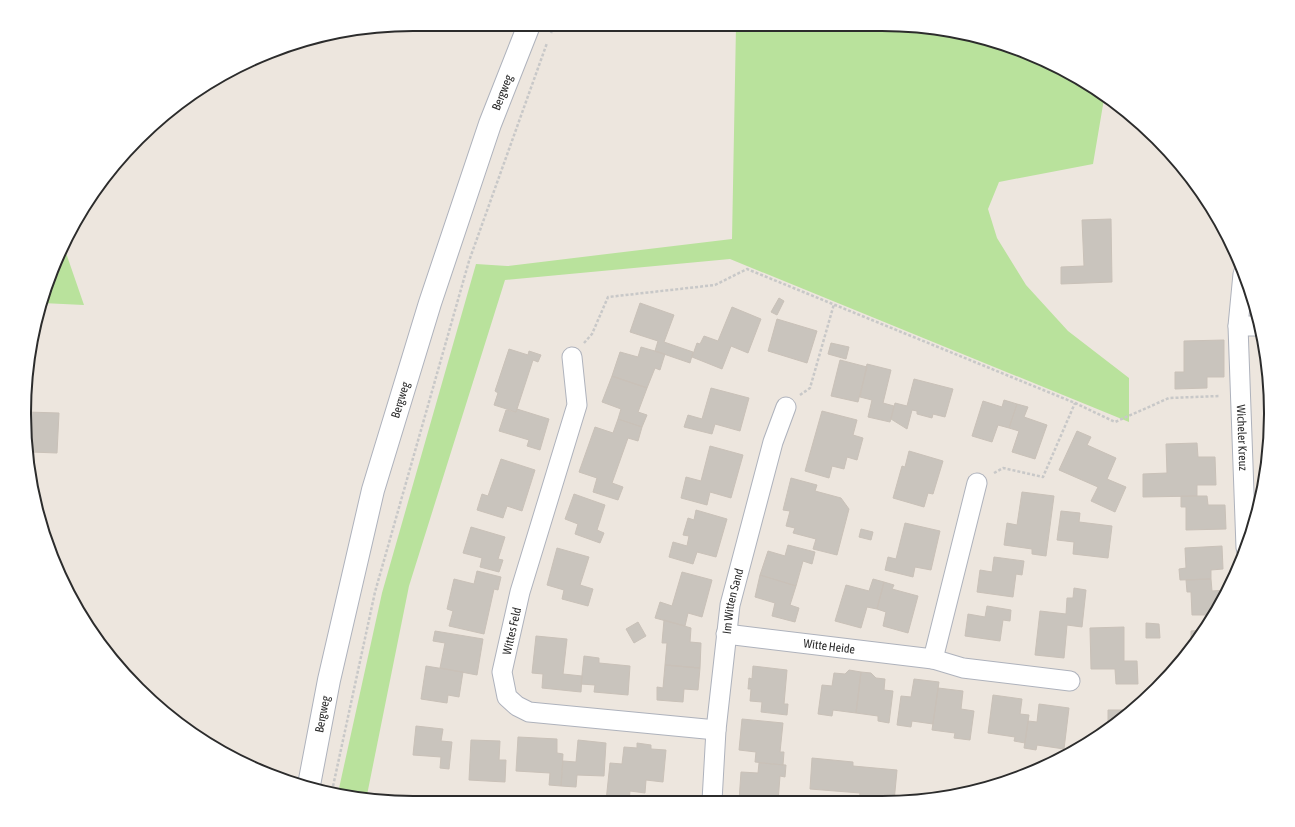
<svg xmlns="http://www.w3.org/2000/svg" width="1295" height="827" font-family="'Asap Condensed',sans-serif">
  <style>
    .green { fill: #b9e29c }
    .building { fill: #c9c4bd; stroke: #c9c1b8 }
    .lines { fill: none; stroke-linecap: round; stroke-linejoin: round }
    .street-casing { stroke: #aeb2bc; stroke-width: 21 }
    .secondary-casing { stroke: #aeb2bc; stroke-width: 24 }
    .path { stroke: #c8c8c8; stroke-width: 2.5; stroke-dasharray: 3 2; stroke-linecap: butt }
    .street { stroke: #fff; stroke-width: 19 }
    .secondary { stroke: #fff; stroke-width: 22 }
    .labels { text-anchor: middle; stroke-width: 3; stroke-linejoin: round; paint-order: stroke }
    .street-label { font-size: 12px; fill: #2c2c2c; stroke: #fff }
    .rim { fill: none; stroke: #2c2c2c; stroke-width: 2 }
  </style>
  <rect width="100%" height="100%" fill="#ede6de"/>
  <path class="green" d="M736 26 933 27 1031 54 1104 99 1093 164 999 182 988 209 997 238 1026 285 1068 331 1129 378V422L730 259 505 280 409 586 366 800 338 793 382 593 476 264 507 266 732 239Z
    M65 250 84 305 42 303 45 288Z"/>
  <path class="building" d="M1111 219 1112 282 1061 284V267L1084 266 1082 220Z
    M779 298 784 301 777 315 771 312Z
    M640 303 674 315 664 342 693 352 690 363 655 351 658 341 630 332Z
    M732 307 761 319 748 353 731 346 722 369 692 357 697 343 700 344 704 336 718 341Z
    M777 319 817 331 807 363 768 351Z
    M1224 340V377H1207V388L1175 389V372H1184V341Z
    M831 343 849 347 846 359 828 354Z
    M641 347 665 354 660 370 655 368 647 388 612 376 620 352 638 357Z
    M509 349 528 355 529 351 541 355 538 362 533 360 516 412 494 405 498 393 495 391Z
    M840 360 867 367 858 402 831 396Z
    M867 364 891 370 883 403 894 406 890 422 868 417 872 400 860 397Z
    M612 376 647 388 638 412 647 415 642 427 618 419 621 409 602 402Z
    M914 379 953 389 945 417 933 414 932 418 917 414V411L912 410 907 429 891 419 895 403 907 406Z
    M711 388 749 398 740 431 715 424 712 434 684 427 688 415 702 419Z
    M1004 400 1017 404 1009 428 998 425 992 442 972 436 983 401 1002 407Z
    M1017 404 1028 407 1024 417 1047 425 1035 459 1012 452 1019 431 1009 428Z
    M517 409 549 419 540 450 527 446 529 440 499 431 506 410 516 412Z
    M822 411 857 420 853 435 863 438 857 460 847 457 844 469 832 466 829 478 805 471Z
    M27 412 59 413 57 453 31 452Z
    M618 419 642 427 638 441 628 438 612 483 623 487 618 500 593 492 597 478 579 472 595 427 613 433Z
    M1077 431 1091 437 1087 445 1116 458 1107 479 1126 487 1115 512 1091 501 1098 487 1059 470Z
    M1197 443 1198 457H1215L1216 485H1197V496L1143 497V474L1167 473 1166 444Z
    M710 446 743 455 731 498 710 492 707 505 681 498 686 477 701 481Z
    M909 451 943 461 933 494 928 493 924 507 893 498 902 466 905 467Z
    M501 459 535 470 522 511 507 506 503 518 477 510 482 494 488 496Z
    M791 478 817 485 815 491 841 498 849 509 837 555 813 549 816 539 793 533 795 528 786 526 790 511 783 510Z
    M1022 492 1054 496 1046 556 1032 554V549L1004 545 1007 523 1017 525Z
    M574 494 605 505 597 530 604 533 600 543 575 534 578 524 565 519Z
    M1181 496H1207L1208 505H1225L1226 529 1186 530V507H1181Z
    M696 510 727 519 716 557 697 552 693 564 669 557 673 542 687 546 689 536 683 535 688 518 694 520Z
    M1061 511 1080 513 1079 522 1112 526 1108 558 1073 554 1074 542 1057 540Z
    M905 523 940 531 931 570 915 567 913 577 885 570 888 557 896 559Z
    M471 527 505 537 498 559 503 560 499 572 480 567 482 558 463 553Z
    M861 529 873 532 871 540 859 537Z
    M788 545 815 552 812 564 803 561 796 586 760 575 768 551 785 556Z
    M1222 546 1223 569 1211 570V579L1180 580 1179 569 1186 568 1185 548Z
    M557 548 589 557 580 585 593 589 588 606 562 599 564 590 547 585Z
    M994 557 1024 561 1022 575 1016 574 1013 597 977 592 980 570 992 572Z
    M477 571 501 577 498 590 494 589 484 634 449 626 453 611 447 609 454 579 474 584Z
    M682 572 712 580 702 617 688 613 685 626 655 618 660 602 672 606Z
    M760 575 796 586 790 605 799 608 795 622 772 616 775 603 755 597Z
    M873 579 884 582 877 609 867 607 861 628 835 621 846 585 869 591Z
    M1211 579 1212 591 1225 590V595L1219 608 1214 615H1192L1191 592H1187L1186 580Z
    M884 582 894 585 892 589 918 596 908 633 883 626 886 612 877 609Z
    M1074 588 1086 590 1082 627 1067 625 1064 658 1035 655 1040 611 1066 614 1067 598H1073Z
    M987 606 1011 610 1010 621 1003 620 1000 641 965 636 968 614 985 617Z
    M664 620 691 628 690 642 701 643 700 668 665 665 667 643H662Z
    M638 622 646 636 634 643 626 629Z
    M1146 623 1159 624 1160 638H1146Z
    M1124 627V661H1137L1138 684H1116L1115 669H1091L1090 628Z
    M1203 630 1191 647V631Z
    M435 631 483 639 477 675 440 668 445 643 433 641Z
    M536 636 567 639 563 674 582 676 581 692 542 688 543 674 532 673Z
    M584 656 599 658V663L630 666 628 695 594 692 595 685 581 684Z
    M665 665 700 668 698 690 684 689 683 702 657 700V687L663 688Z
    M426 666 463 672 459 697 448 695 447 703 421 699Z
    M753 666 787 670 784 704H788L787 715 761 712 762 702 750 701 751 689H748L749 678 752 679Z
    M849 670 861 672 856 713 833 710 832 716 818 714 822 685 832 686 834 673 845 674Z
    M861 672 871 673 876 678 885 679 884 690 893 691 889 723 878 721V716L856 713Z
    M914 679 939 682 933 724 912 721 911 727 897 725 901 696 911 697Z
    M938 688 963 691 961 709 974 711 970 740 954 738 955 733 932 730Z
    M993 695 1022 699 1020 714 1029 715 1025 743 1014 741 1015 737 988 733Z
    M1039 704 1069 708 1064 749 1037 745 1036 750 1024 748 1028 721 1037 722Z
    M1108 710H1132L1119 722 1108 729Z
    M742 719 783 723 780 752H784L783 765 755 762 756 752 739 750Z
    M416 726 443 729 441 741 452 742 449 769 440 768 441 757 413 755Z
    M518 737 557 739V753L563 754 561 786 549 785 550 773 516 771Z
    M471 740 500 741 499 760H506L505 782 469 780Z
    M578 740 606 743 604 776 577 775 576 787 561 786 563 761 576 762Z
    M637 743 651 745V749L666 750 663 782 646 780 645 793 630 791 629 801H606L610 763 622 764 624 747 637 748Z
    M812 758 853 762V766L897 770 894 802H859L860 793 810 789Z
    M759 763 786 765 785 777 780 776 778 802 739 801 741 772 758 773Z"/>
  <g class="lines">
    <g class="street-casing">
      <g id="street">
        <path id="s1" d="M1243 274 1238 326 1246 548"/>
        <path d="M1238 326H1260"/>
        <path d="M572 357 577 405 520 592 502 672 507 697 517 706 529 712 716 730"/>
        <path id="s2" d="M726 634 933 659 963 668 1070 681"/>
        <path d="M933 659 977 483"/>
        <path id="s3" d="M712 801 716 730 730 605 773 442 786 407"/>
      </g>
    </g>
    <g class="secondary-casing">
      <g id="secondary">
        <path id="s4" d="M309 785 329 680 373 490 430 303 490 124 529 25"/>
      </g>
    </g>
    <path class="path" d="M551 33 554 25
      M584 343 592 334 608 297 715 285 747 269 1075 403 1115 422 1169 398 1220 396
      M800 395 810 388 834 304
      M994 473 1003 468 1043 477 1075 403
      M332 791 375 592 469 261 547 43"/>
    <use href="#street" class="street"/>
    <use href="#secondary" class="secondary"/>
  </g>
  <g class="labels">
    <g class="street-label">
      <text dy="4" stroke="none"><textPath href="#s4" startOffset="720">Bergweg</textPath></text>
      <text dy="4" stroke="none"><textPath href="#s4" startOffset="396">Bergweg</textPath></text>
      <text dy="4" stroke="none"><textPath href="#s1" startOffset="164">Wicheler Kreuz</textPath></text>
      <text dy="4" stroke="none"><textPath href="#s3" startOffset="201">Im Witten Sand</textPath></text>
      <text transform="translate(512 631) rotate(-77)" y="4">Wittes Feld</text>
      <text dy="4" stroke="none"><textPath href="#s2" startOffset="104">Witte Heide</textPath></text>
      <text dy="4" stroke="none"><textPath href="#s4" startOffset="72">Bergweg</textPath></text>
    </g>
  </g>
  <path d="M0 0H1295V827H0ZM413 31H882A382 382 0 0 1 1264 413V414A382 382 0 0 1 882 796H413A382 382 0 0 1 31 414V413A382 382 0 0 1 413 31Z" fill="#fff" fill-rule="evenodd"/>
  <path class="rim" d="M413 31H882A382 382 0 0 1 1264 413V414A382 382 0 0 1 882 796H413A382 382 0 0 1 31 414V413A382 382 0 0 1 413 31Z"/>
</svg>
